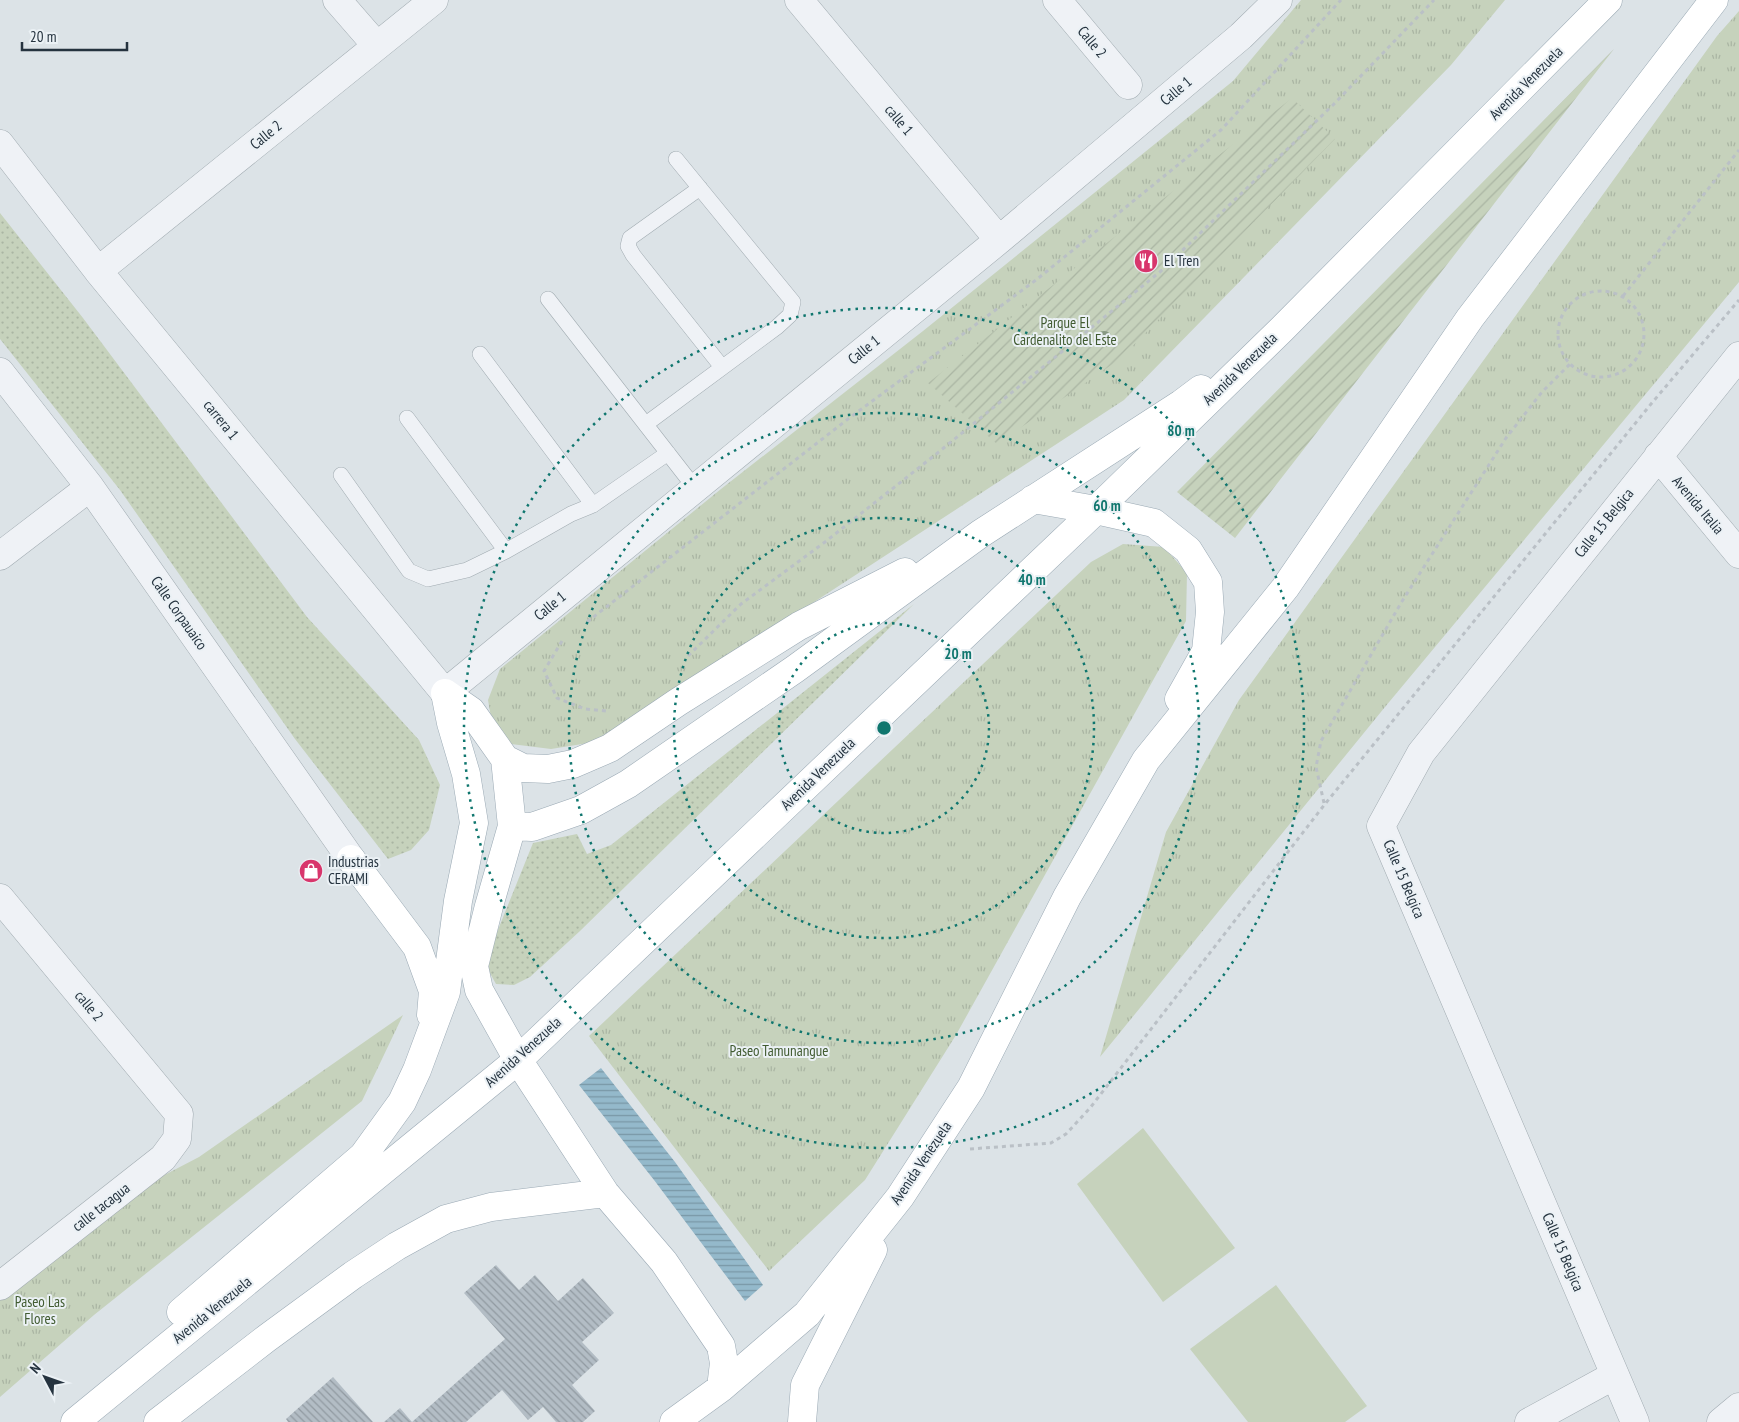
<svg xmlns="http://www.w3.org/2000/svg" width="1739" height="1422" font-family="'PT Sans Narrow',sans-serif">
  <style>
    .grass { fill: url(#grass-dots) }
    .park { fill: url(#park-tufts) }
    .garden { fill: url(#garden-furrows) }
    .pitch { fill: #c6d2bc }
    .water { fill: url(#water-rules) }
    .building { fill: url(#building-back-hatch) }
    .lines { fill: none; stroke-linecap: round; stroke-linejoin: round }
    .lane-casing { stroke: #a1abb1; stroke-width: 16 }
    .street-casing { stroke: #a1abb1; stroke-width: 29 }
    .primary-casing { stroke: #9aa9b4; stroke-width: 29 }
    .path { stroke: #bac0c6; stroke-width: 3; stroke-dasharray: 4 4; stroke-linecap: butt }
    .lane { stroke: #eff2f6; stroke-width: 15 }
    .street { stroke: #eff2f6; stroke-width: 28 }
    .primary { stroke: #fff; stroke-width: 28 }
    .tree { fill: #879883 }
    .ring { fill: none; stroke: #0f766e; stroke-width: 2.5; stroke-dasharray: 2.5 5 }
    .labels { text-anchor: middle; stroke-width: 4; stroke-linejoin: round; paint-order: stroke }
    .street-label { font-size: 15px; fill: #25333f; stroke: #ebf1f5 }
    .poi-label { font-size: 15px; fill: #25333f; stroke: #ebf1f5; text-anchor: start }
    .park-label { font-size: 15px; fill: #415b31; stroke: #ebf1f5 }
    .centre { fill: #0f766e; stroke: #ebf1f5; stroke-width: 2.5 }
    .ring-label { font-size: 15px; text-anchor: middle; font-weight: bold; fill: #0f766e; stroke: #ebf1f5; stroke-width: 4; stroke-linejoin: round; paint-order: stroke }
  </style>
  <defs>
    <pattern id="grass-dots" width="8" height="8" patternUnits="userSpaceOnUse" patternTransform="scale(1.25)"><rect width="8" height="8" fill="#c6d2bc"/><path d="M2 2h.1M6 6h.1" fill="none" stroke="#aab5a3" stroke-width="1.8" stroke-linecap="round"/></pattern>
    <pattern id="park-tufts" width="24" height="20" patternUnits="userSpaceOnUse" patternTransform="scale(1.25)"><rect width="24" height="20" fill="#c6d2bc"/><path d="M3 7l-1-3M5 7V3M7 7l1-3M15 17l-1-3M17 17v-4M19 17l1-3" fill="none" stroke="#aab5a3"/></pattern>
    <pattern id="garden-furrows" width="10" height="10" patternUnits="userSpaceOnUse" patternTransform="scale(1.25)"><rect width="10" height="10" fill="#c6d2bc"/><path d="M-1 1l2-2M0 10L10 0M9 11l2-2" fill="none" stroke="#aab5a3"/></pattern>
    <pattern id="water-rules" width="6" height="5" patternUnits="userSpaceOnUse" patternTransform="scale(1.25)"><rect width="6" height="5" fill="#94b9cb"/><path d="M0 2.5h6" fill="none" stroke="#7997a6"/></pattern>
    <pattern id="building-back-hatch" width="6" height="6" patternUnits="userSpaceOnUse" patternTransform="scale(1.25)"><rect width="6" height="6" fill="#b3bdc5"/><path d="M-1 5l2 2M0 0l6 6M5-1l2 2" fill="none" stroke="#919aa1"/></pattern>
  </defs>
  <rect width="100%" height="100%" fill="#dce3e7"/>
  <path class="grass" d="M0 213 83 318 307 617 419 740 440 785 429 830 411 850 388 859 295 739 120 490 0 339Z
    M914 604 580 931 530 977 514 985 496 984 486 966 489 952 533 843 577 834 587 854 611 845Z"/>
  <path class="park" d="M1301 0H1505L1451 65 1124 400 601 741 551 749 511 744 492 723 488 700 500 669 721 489 923 331 1233 81Z
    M1739 11V282L1385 707 1100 1057 1166 832 1239 700 1717 36Z
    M1123 544 1164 547 1187 573 1186 621 956 1035 865 1180 769 1271 589 1036 1091 562Z
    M403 1015 362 1101 94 1315 0 1397V1293L130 1193 199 1157Z"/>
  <path class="garden" d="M1614 49 1235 538 1177 492Z
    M1292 98 1335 139 1120 359 997 444 928 383Z"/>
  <path class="pitch" d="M1143 1128 1235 1248 1163 1302 1077 1184Z
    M1276 1285 1367 1406 1345 1422H1248L1190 1349Z"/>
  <path class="water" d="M601 1068 675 1162 763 1285 745 1301 654 1180 579 1085Z"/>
  <path class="building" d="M496 1265 519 1290 535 1275 558 1301 583 1278 614 1313 582 1342 599 1360 572 1385 595 1411 583 1422H556L543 1407 528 1420 502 1390 466 1422H384L400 1408 412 1422 505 1339 464 1293Z
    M333 1377 373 1422H288L286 1419Z"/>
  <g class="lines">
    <g class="lane-casing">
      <path id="lane" d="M700 188 630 238 628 246 633 255 722 367
        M548 299 695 488
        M480 354 593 505
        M407 418 506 551
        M646 424 777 327 790 315 793 302 676 159
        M341 475 409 571 428 579 467 570 506 551 571 514 593 505 668 453"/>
    </g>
    <g class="street-casing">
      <path id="street" d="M337 0 377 46
        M799 0 999 240
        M1057 0 1128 85
        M0 144 98 271 445 693 999 240 1241 36 1278 0
        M98 271 434 0
        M0 372 90 487 351 859
        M1658 456 1739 554
        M0 556 90 487
        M0 898 179 1114 177 1139 163 1158 0 1286
        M1529 1422 1615 1375
        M1635 1422 1381 826 1421 753 1739 356
        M1721 1422 1739 1407"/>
    </g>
    <g class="primary-casing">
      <path id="primary" d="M1033 499 1096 510 1154 523 1188 550 1208 582 1210 612 1206 651 1179 699
        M445 693 471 711 505 759 512 826 489 906 474 966 479 990 518 1060 605 1193 664 1262 721 1346 724 1363 721 1388
        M505 759 523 768 548 769 573 764 610 748 678 702 799 626 905 572
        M512 826 532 827 581 810 628 784 795 669 980 534 1181 404 1201 389
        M351 859 417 947 433 991 431 1015
        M181 1312 363 1156 402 1102 417 1070 446 992 458 901 474 823 466 774 451 723 445 693
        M75 1422 518 1060 1096 510 1282 329 1608 0
        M158 1422 267 1338 353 1275 397 1246 446 1219 491 1207 605 1193
        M674 1422 721 1388 807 1314 900 1197 971 1088 1067 897 1146 760 1285 588 1470 318 1714 0
        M802 1422 805 1385 873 1250"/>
    </g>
    <path class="path" d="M1558 334a43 43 0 1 1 86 0a43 43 0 1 1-86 0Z
      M1623 296 1739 150
      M587 622 848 419 1036 280 1221 130 1341 0
      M562 641 544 671 557 698 585 709 606 711
      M688 656 741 604 825 542 935 455 1161 271 1333 105 1434 0
      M1324 803 1316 767 1321 741 1401 603 1506 438 1542 392 1570 364
      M970 1149 1051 1143 1066 1134 1090 1108 1325 804 1651 404 1739 300"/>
    <use href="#lane" class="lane"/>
    <use href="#street" class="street"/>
    <use href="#primary" class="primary"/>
  </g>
  <circle class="tree" cx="1104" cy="339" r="8"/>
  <g class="ring">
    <circle cx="884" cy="728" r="105"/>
    <circle cx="884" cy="728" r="210"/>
    <circle cx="884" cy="728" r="315"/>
    <circle cx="884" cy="728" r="420"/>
  </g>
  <defs>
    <g id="restaurant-disc" transform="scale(1.25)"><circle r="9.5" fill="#d8366c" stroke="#ebf1f5"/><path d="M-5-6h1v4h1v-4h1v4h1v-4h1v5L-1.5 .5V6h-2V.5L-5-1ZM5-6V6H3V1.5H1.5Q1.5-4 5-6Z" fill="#fff"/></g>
    <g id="shop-disc" transform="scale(1.25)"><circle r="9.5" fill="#d8366c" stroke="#ebf1f5"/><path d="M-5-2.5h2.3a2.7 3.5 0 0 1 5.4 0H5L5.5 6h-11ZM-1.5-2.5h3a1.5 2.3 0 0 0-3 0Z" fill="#fff"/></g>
  </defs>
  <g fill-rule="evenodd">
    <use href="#restaurant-disc" x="1146" y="261"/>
    <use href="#shop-disc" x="311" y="871"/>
  </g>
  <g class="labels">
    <g class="street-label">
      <text transform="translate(1092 42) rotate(50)" y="5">Calle 2</text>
      <text transform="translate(1526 83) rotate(-45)" y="5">Avenida Venezuela</text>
      <text transform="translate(1176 91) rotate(-40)" y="5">Calle 1</text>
      <text transform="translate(899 120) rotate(50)" y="5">calle 1</text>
      <text transform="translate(266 135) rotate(-39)" y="5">Calle 2</text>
      <text transform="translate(864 350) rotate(-39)" y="5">Calle 1</text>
      <text transform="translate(1240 369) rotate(-44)" y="5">Avenida Venezuela</text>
      <text transform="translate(221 420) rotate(51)" y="5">carrera 1</text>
      <text transform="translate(1698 505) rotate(50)" y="5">Avenida Italia</text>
      <text transform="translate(1604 523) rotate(-51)" y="5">Calle 15 Belgica</text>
      <text transform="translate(550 606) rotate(-39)" y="5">Calle 1</text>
      <text transform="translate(179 613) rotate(55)" y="5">Calle Corpauaico</text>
      <text transform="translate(818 774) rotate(-44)" y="5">Avenida Venezuela</text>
      <text transform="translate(1404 879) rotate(67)" y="5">Calle 15 Belgica</text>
      <text transform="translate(89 1006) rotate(50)" y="5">calle 2</text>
      <text transform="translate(523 1052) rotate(-42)" y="5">Avenida Venezuela</text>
      <text transform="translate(921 1163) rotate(-56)" y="5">Avenida Venezuela</text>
      <text transform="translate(101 1207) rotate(-38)" y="5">calle tacagua</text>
      <text transform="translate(1563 1252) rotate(67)" y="5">Calle 15 Belgica</text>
      <text transform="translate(212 1310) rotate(-39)" y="5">Avenida Venezuela</text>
    </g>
    <g class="poi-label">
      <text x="1164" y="266">El Tren</text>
      <text x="328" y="867">Industrias<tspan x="328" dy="17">CERAMI</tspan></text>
    </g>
    <g class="park-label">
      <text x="1065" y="328">Parque El<tspan x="1065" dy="17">Cardenalito del Este</tspan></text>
      <text x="779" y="1056">Paseo Tamunangue</text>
      <text x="40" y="1307">Paseo Las<tspan x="40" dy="17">Flores</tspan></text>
    </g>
  </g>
  <circle cx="884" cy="728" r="8" class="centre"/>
  <g class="ring-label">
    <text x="1181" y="436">80 m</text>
    <text x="1107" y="511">60 m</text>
    <text x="1032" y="585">40 m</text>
    <text x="958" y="659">20 m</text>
  </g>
  <g transform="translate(45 1377) rotate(311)" stroke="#ebf1f5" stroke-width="4" paint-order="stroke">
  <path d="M0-4L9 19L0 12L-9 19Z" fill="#25333f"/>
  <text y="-8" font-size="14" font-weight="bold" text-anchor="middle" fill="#25333f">N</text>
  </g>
  <path d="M22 42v8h105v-8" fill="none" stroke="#25333f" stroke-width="2.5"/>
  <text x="30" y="42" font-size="15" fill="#25333f" stroke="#ebf1f5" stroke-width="4" paint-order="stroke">20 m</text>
</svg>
